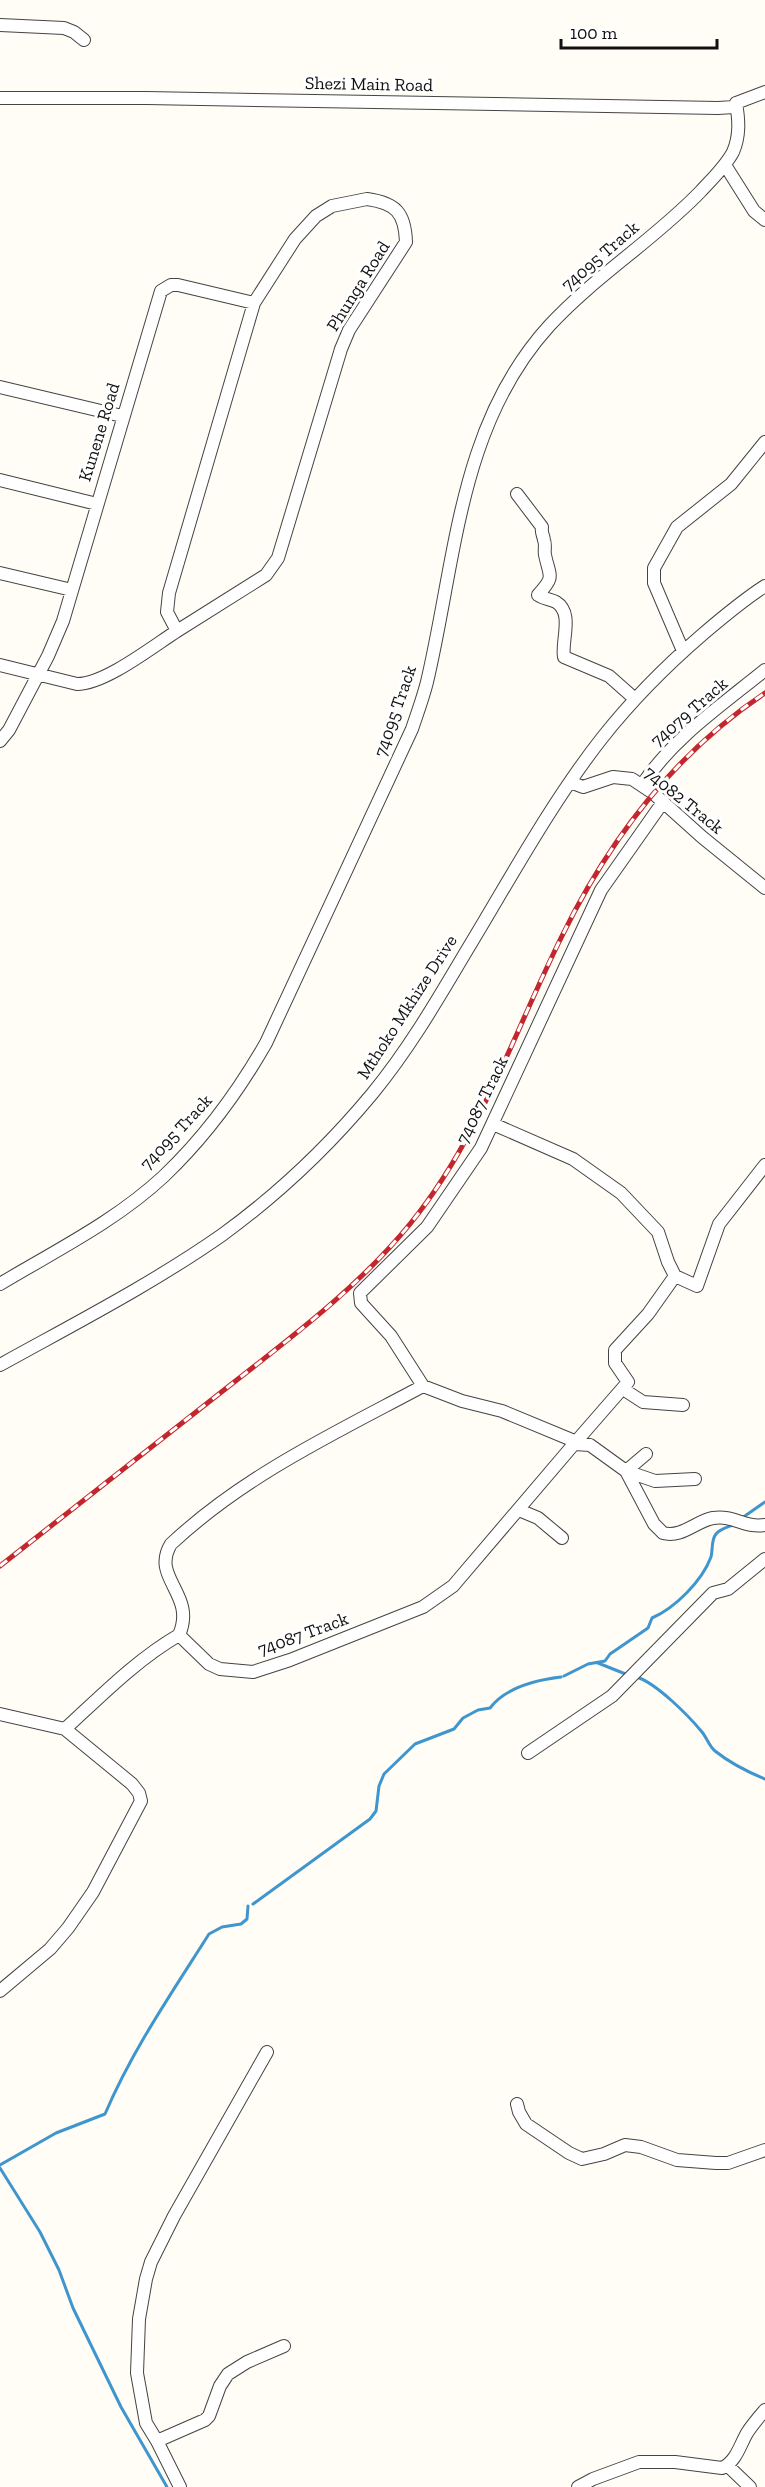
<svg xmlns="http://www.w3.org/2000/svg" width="765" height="2487" font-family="'Zilla Slab',serif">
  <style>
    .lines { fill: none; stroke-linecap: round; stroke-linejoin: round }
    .stream { stroke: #3f96cf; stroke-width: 3 }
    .minor-casing { stroke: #444; stroke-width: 14 }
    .minor { stroke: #fff; stroke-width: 12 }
    .rail-casing { stroke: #c4262e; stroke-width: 5 }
    .rail { stroke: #fff; stroke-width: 3; stroke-dasharray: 9; stroke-linecap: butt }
    .labels { text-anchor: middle; stroke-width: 6; stroke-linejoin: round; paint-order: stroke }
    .street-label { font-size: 18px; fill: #111; stroke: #fff }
  </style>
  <rect width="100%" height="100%" fill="#fffdf5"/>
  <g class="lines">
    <path class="stream" d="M742 1518 765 1502
      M598 1663 628 1675
      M564 1676 588 1664 605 1661 610 1654 648 1628 652 1618C675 1608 702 1581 711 1557 713 1549 711 1540 716 1534 720 1529 728 1527 733 1525
      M637 1677C657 1684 688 1715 702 1732 707 1738 709 1746 715 1751 730 1763 748 1772 765 1779
      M253 1904 370 1819 376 1811 379 1786 384 1774 415 1744 454 1729 463 1718 478 1710 490 1708C506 1687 536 1680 561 1677
      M0 2165 56 2133 105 2114C133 2049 171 1994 209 1934L222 1927 241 1924 247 1919 248 1906
      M0 2168 40 2232 59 2270 73 2308 121 2407 167 2487"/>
    <g class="minor-casing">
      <path id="minor" d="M0 25 64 28 74 32 84 40
        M0 98H146L718 108 734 107 736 103 765 92
        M725 165 754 211 765 220
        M367 199C396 203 405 213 406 242L349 330 341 349 278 558 266 575 177 631 167 612 169 593 254 303 295 239 316 216 332 206Z
        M0 387 122 416
        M0 480 97 504
        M517 494 542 527C541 533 543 534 544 540 546 545 544 550 545 555 550 578 555 576 538 595 544 599 550 599 556 602 574 613 561 641 564 657L609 676 635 699
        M0 573 72 590
        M683 651 654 583V568L677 527 731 484 765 442
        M0 665 77 684C105 684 152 647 177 631
        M0 741 9 730 48 656 63 621 161 291 171 285H178L254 303
        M570 782 583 787 613 777 632 779 653 793 702 837 765 888
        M642 785C673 738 722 705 765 670
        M493 1124 573 1159 621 1193 658 1232 668 1262 675 1276
        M0 1284C55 1251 116 1221 164 1176 205 1137 238 1092 266 1043L412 729C417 714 423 698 427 682 456 559 459 425 549 326 595 276 654 240 701 191 712 179 725 167 733 152 740 136 739 120 736 103
        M0 1365C74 1324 152 1284 222 1235 277 1195 328 1147 372 1094 409 1049 438 999 467 950 510 879 551 803 602 738 632 700 667 665 703 634 723 617 743 600 765 586
        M423 1386 462 1401 502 1411 572 1440 574 1444 453 1586 423 1607 290 1660 253 1672 220 1669 209 1664 179 1635C197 1594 150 1578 171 1544 245 1475 335 1433 423 1386Z
        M423 1386 391 1336 361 1303 360 1293 427 1227 481 1148 601 890 663 802
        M623 1389 643 1402 683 1405
        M574 1444 628 1382 615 1363V1350L648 1314 675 1276 697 1286 719 1224 765 1165
        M574 1444 590 1445 626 1471 654 1524 663 1533C682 1538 696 1521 713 1518 735 1515 743 1528 765 1525
        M626 1471 655 1481 695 1479
        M626 1471 646 1454
        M519 1510 538 1518 562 1538
        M0 1714 65 1729 132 1784 139 1793 141 1801 93 1892 68 1928 50 1949 0 1991
        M65 1729C101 1696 136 1660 179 1635
        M528 1753 612 1696 713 1593 728 1589 765 1559
        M517 2104 519 2112 526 2124 569 2153 582 2159 604 2154 625 2145 641 2147 677 2160 716 2163H728L765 2150
        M157 2441 146 2423 137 2373 139 2319 146 2279 151 2262 174 2216 267 2052
        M728 2466 750 2487
        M180 2487 157 2441 205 2420 209 2416 220 2386 228 2374 247 2362 284 2346
        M578 2487 593 2479 639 2462H675L722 2468C736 2462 740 2445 747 2433 752 2425 759 2417 765 2410"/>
    </g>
    <use href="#minor" class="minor"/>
    <g class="rail-casing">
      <path id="rail" d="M0 1566C75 1507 150 1448 224 1390 289 1339 357 1289 410 1224 480 1138 513 1034 562 936 609 840 675 753 765 693"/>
    </g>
    <use href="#rail" class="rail"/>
  </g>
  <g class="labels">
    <g class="street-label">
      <text transform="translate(369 84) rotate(1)" y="6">Shezi Main Road</text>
      <text transform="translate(600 256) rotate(-41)" y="6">74095 Track</text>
      <text transform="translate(358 286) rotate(-58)" y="6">Phunga Road</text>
      <text transform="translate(99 432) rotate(-73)" y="6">Kunene Road</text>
      <text transform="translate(395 711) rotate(-71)" y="6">74095 Track</text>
      <text transform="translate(689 712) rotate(-41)" y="6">74079 Track</text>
      <text transform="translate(684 800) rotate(39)" y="6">74082 Track</text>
      <text transform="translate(407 1007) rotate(-57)" y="6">Mthoko Mkhize Drive</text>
      <text transform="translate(482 1100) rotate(-64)" y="6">74087 Track</text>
      <text transform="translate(176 1132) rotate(-47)" y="6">74095 Track</text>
      <text transform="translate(303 1634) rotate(-20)" y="6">74087 Track</text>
    </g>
  </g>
  <path d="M561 39v9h156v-9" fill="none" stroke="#111111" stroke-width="3"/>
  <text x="570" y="39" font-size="18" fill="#111111" stroke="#ffffff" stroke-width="4.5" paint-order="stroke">100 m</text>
</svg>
